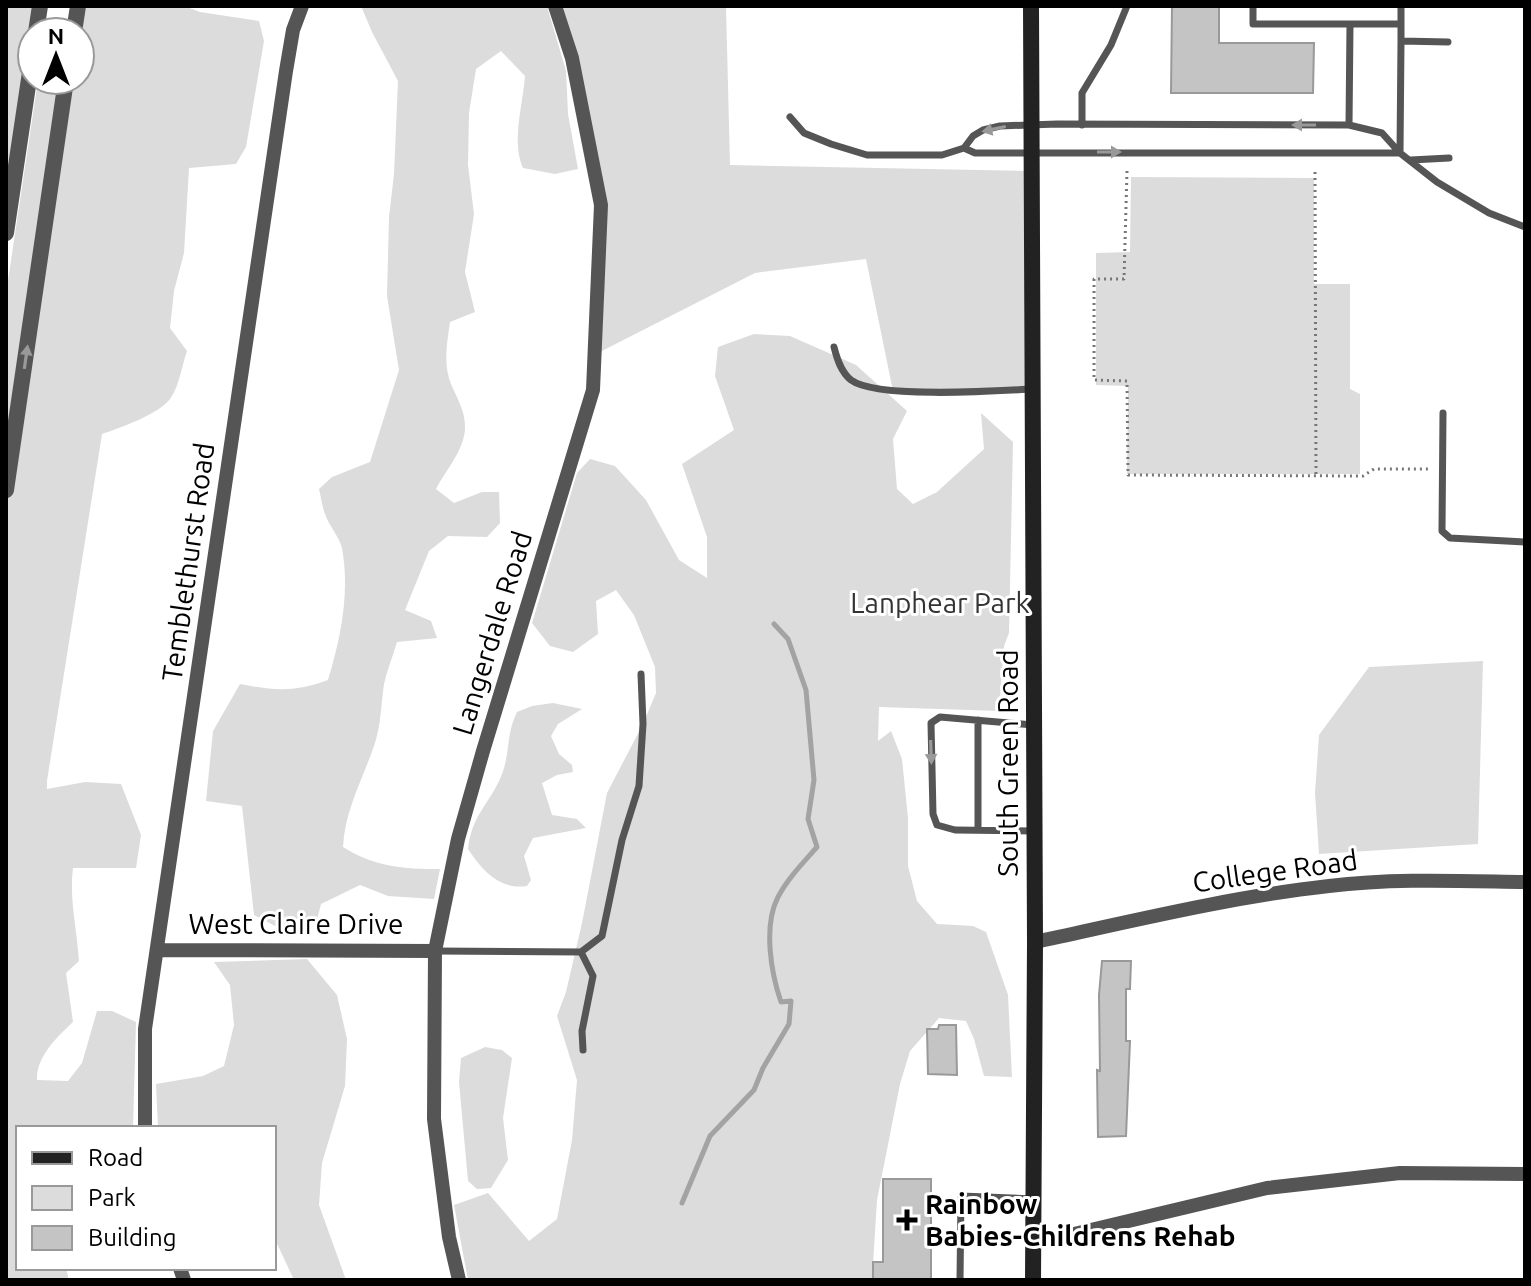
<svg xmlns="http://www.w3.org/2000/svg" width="1531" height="1286" font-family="Ubuntu,sans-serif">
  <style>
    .green { fill: #dcdcdc }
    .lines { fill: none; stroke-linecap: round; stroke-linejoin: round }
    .stream { stroke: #a3a3a3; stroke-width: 5 }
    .building { fill: #c4c4c4; stroke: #999; stroke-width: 2 }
    .path { stroke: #777; stroke-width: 3; stroke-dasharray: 2 4; stroke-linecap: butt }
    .service { stroke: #555; stroke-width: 7 }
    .minor { stroke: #555; stroke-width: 14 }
    .tertiary { stroke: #555; stroke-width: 16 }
    .secondary { stroke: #222; stroke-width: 16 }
    .oneway { fill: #999 }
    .poi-dot { fill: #000; stroke: #fff; stroke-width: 3 }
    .labels { text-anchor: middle; stroke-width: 6; stroke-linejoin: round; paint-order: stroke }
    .street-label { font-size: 28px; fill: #000; stroke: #fff }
    .park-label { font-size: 28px; fill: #333; stroke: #fff }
    .poi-label { font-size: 28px; font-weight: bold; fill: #000; stroke: #fff; text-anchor: start }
  </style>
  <rect width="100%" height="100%" fill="#fff"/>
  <path class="green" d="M6 6H40L32 32V59L6 197Z
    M78 6H184L200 12 259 21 264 41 246 147 236 164 189 168 184 253 174 291 170 328 187 351C182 365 179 387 170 399 159 414 120 428 102 434L47 781V789L85 782 121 784 141 835 136 868H73C69 898 77 930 79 961L66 973 73 1022C57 1037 36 1057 37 1080L68 1081 82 1063 97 1011H112L136 1022 133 1127 18 1128V1268H66L69 1280H6V490L66 80H80Z
    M361 6H547L566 71 568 114 578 169 555 174 523 168C511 141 523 105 525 76L501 51 476 69 469 113 468 165 474 214 465 272 475 312 450 322C447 343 443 364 451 384 457 398 465 411 465 426 466 448 446 470 436 489L454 503 482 492H499L500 523 487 537 448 536 429 551 405 610 431 621 437 638 397 642C393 656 387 670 384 684 381 705 381 726 374 746 362 781 345 810 343 847 375 867 403 869 440 869L434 899 388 896 360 885 321 904 317 920 277 927 254 915 242 806 206 801 213 731 240 684C275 691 295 692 328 680 341 637 350 593 342 548 339 536 329 526 325 514 322 506 321 497 319 489L332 477 370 462 399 370 387 296 389 217 394 174 398 81 372 32Z
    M555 6H726L730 165 1031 171 1032 389 893 391 866 259 755 273 594 355 601 205Z
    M38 80H61L6 445V294Z
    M1131 177 1314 178V284H1350V389L1360 394V474H1127L1128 386 1096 385V253L1130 252Z
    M754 334 790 336 856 365 907 411 893 439 897 489 913 504 937 492 984 449 981 413 1013 442 1009 633 1004 646 999 711 879 707 878 741 891 731 902 759 908 818V866L917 901 937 924 973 926 986 932 1008 995 1012 1077 984 1076 974 1039 966 1021 939 1018 910 1051 900 1084 877 1200 872 1280H468L454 1205 488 1193 529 1241 557 1219 572 1140 577 1080 557 1016 566 992 582 923 607 793 643 724 656 693 655 667 634 615 616 590 596 601 598 634 573 652 550 646 532 623 577 473 590 459 615 466 646 500 679 560 707 578V537L682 464 734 430 715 376 718 347Z
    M1483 661 1478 844 1319 854 1315 793 1319 735 1369 667Z
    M553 703 582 709 558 724 551 736 559 754 572 765 573 772 557 775 542 783 552 815 577 819 586 828 533 838 524 856 531 880 527 886C499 890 482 870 468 849 472 813 491 803 502 774 510 754 506 734 517 712L532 706Z
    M307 959 337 995 347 1039 345 1086 322 1163 319 1205 346 1280H294L274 1237V1128H158L156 1084 203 1076 224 1066 234 1025 230 985 214 962Z
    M485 1047 502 1050 512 1058 503 1118 508 1160 491 1188 477 1189 468 1181 459 1082 461 1058Z"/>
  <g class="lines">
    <path class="stream" d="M682 1203 710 1136 754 1090 763 1068 789 1024 791 1001 781 1002C771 973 763 926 778 897 788 878 803 863 817 847L808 819 814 780 806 690 788 639 774 624"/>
  </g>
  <path class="building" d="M1172 6H1219V43H1314L1313 93H1171Z
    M1102 961H1131L1130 989H1126V1041H1130L1126 1136 1098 1137 1097 1070 1100 1071 1099 995Z
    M939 1025H956L957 1075 928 1074 927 1029H938Z
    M883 1179H931V1280H873V1262H883Z"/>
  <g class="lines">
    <path class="path" d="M1127 171 1124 279H1094V380L1127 381 1128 475 1363 476 1374 469H1430
      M1315 172 1316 476"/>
    <path class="service" d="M1253 6V24H1401
      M1401 6V41L1448 42
      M790 117 804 133 831 144 867 155H942L964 148 973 136 983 130 1000 126 1057 124 1349 125 1382 133 1400 153 1437 182 1489 213 1525 227
      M1082 125V93L1111 45 1127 6
      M1349 125 1350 24
      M964 148 975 153H1400
      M1400 153 1401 41
      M1411 160 1449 158
      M834 347C837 359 841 372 851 380 876 399 997 391 1032 389
      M1443 413 1442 531 1450 538 1525 542
      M978 720V830
      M1032 831 955 830 937 825 933 814 931 723 940 717 1033 725
      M435 951 581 952 593 976 582 1031 583 1050
      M581 952 602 936 622 840 639 786 643 724 641 674
      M960 1280 961 1196 1033 1199"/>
    <path class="minor" d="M1035 942C1133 921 1230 897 1329 886 1394 878 1460 881 1525 882
      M157 950 435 951
      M145 1128V1029L286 71 293 30 302 6
      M1032 1244 1267 1188 1400 1173 1525 1174
      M180 1268 184 1280
      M459 1280 449 1237 434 1119 435 951 458 839 483 751 593 390 601 205 572 58 555 6"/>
    <path class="tertiary" d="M36 32 40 6
      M74 32 78 6
      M6 233 32 59
      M6 490 66 80"/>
    <path class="secondary" d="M1031 6 1035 942 1033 1280"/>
  </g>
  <defs><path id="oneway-solid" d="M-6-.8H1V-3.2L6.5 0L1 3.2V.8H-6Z" transform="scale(2)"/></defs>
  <g class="oneway">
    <use href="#oneway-solid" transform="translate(1304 125) rotate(-180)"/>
    <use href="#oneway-solid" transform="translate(994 129) rotate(168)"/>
    <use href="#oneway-solid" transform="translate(1109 152)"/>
    <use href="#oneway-solid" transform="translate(26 357) rotate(-82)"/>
    <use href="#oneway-solid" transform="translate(931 752) rotate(88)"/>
  </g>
  <path class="poi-dot" d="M903 1208h8v8h8v8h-8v8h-8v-8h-8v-8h8z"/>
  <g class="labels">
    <g class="street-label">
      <text transform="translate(188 562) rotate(-82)" y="10">Temblethurst Road</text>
      <text transform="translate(492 633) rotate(-73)" y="10">Langerdale Road</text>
      <text transform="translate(1008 763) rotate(-90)" y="10">South Green Road</text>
      <text transform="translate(1275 871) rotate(-8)" y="10">College Road</text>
      <text x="296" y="934">West Claire Drive</text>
    </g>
    <g class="park-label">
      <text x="940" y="613">Lanphear Park</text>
    </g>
    <g class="poi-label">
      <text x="925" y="1214">Rainbow<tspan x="925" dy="32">Babies-Childrens Rehab</tspan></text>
    </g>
  </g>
  <rect width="1531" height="1286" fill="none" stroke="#000000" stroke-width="16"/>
  <rect x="16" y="1126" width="260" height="144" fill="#ffffff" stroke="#999999" stroke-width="2"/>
  <rect x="32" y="1152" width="40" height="12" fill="#222222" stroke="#999999" stroke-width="2"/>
  <text x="88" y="1166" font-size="24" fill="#000000">Road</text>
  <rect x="32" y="1186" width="40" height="24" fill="#dcdcdc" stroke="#999999" stroke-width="2"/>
  <text x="88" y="1206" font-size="24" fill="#000000">Park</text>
  <rect x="32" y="1226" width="40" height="24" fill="#c4c4c4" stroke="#999999" stroke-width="2"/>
  <text x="88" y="1246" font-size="24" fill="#000000">Building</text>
  <g transform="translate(56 56)"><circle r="38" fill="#ffffff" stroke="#999999" stroke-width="2"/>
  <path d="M0-6L14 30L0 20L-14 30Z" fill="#000000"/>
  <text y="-12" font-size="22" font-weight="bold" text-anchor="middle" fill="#000000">N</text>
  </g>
</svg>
